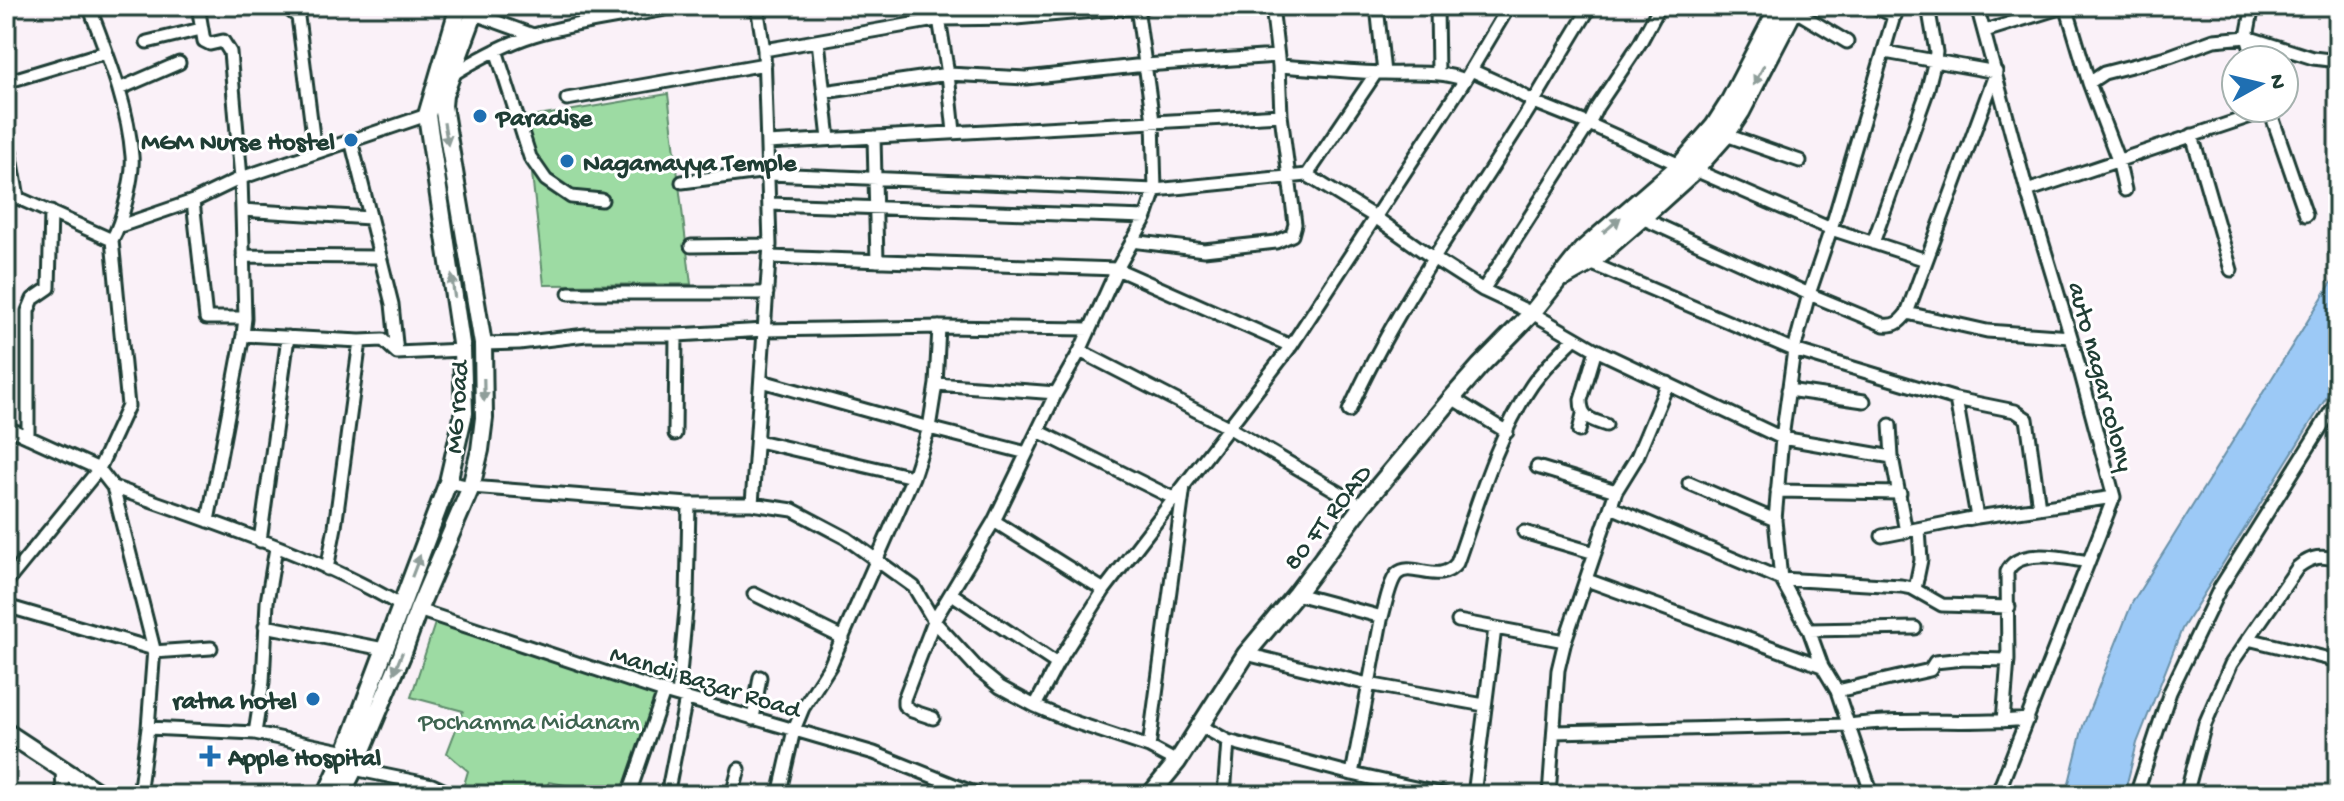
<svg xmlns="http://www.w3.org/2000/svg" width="2344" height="801" font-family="'Gochi Hand',sans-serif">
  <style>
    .green { fill: #9ddba3; stroke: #5e8c6c; stroke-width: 2 }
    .water { fill: #9cc9f6; stroke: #6a91a8; stroke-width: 2 }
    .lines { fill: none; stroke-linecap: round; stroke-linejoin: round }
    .street-casing { stroke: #1f3d34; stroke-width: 17 }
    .secondary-casing { stroke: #1f3d34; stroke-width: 22 }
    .street { stroke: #fff; stroke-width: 11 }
    .secondary { stroke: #fff; stroke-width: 16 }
    .oneway { fill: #8f9e9a }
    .poi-dot { fill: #1f6fb2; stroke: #fff; stroke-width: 3 }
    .labels { text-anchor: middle; stroke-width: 6; stroke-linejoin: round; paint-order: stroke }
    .poi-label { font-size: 26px; font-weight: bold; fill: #1f3d34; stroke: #fff; text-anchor: start }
    .street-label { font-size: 26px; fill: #1f3d34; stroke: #fff }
    .park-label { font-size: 26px; fill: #3e6450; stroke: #fff }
  </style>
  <rect width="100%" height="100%" fill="#faf1f8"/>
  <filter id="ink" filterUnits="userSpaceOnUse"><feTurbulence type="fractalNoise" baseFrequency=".0125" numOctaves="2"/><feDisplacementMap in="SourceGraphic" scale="16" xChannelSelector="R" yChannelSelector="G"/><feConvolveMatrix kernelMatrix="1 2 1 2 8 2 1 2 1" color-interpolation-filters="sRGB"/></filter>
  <g filter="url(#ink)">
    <path class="green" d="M668 94 691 284 544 285 526 118Z
      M436 620 661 697 622 795 549 782 543 795H461L468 771 447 753 463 711 411 697Z"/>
    <path class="water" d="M2338 272V379L2182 629 2137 743 2124 795H2066L2083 726 2132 603Z"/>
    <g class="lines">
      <g class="street-casing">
        <path id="street" d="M89 6C107 54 128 104 132 156 134 177 122 222 112 240
          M198 6 204 41 210 44 223 41 230 52 241 178 242 210
          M285 6 298 17 315 152
          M937 6 948 74 954 132
          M1377 6 1384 73
          M1437 6 1438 74
          M1873 6 1895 16
          M1977 6 2027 191 2071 337 2114 497 1997 795
          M2253 6 2247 37 2254 60
          M1794 10 1847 42
          M475 14 533 35
          M1985 31 2066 6 2089 83 2118 160 2125 190
          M818 41 829 139
          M147 42 201 29
          M496 50 530 157 546 180 571 197 602 200
          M764 50 941 19 1016 18 1137 7
          M1279 66C1314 68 1349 72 1385 73 1411 74 1440 70 1465 80
          M1471 70 1506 86 1534 102 1589 124 1680 165
          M450 76C476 60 504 44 534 35 582 21 632 16 681 6
          M6 82 106 52
          M2089 83 2104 73 2170 56 2214 40 2247 37 2313 58 2338 61
          M119 89 179 63
          M824 92 948 74 1026 78 1145 65 1277 56
          M567 99 765 64
          M2269 108 2306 215
          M1726 135 1800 161
          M2192 135 2231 270
          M874 137 877 261
          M6 139 10 151 18 198
          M351 140 392 304 397 353
          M767 143 1281 115
          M1695 170 1831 229 1926 260
          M769 174 1155 190 1307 175 1375 217 1433 258 1483 290 1532 313 1596 350 1782 438 1892 457
          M1307 175 1376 73
          M682 182 768 171
          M2027 191 2269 110
          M6 199 18 198 112 240 128 406 99 469 6 583
          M193 201 206 318H245
          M770 204 1146 217
          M1642 218 1809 294 1884 325C1896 326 1900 322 1907 313L1996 72 1885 52
          M120 226 193 201 241 178 427 115
          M1132 241 1204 250 1276 242 1292 235 1295 224 1281 115 1279 66 1272 6
          M1873 243 1927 92 1935 60 1936 52 1928 6
          M691 246 770 245
          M243 256 379 257
          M769 257 1117 269 1291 346
          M1590 263 1794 350 1956 399 2015 411 2027 419 2028 426 2039 508
          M1483 290 1589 124 1597 107 1640 43 1660 6
          M569 293H767
          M1907 313 1987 331 2071 337
          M243 335 360 341 383 340 397 353 462 350
          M483 344 519 343 586 335H677L765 330 942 327 1090 329
          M1596 350 1581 400C1581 418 1591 420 1606 425
          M1080 351 1228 427 1362 506
          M762 381 929 428 1027 453
          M936 384 1056 393
          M1788 390 1864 401
          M1452 398 1507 432
          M1956 399 1977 517
          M1349 411C1398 302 1469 207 1531 106 1551 73 1570 39 1591 6
          M1890 425 1892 457 1906 532
          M6 427 99 469 113 487C208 521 313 554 400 605
          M1038 431 1173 498
          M1579 431 1583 414
          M675 434 676 335
          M28 437V311L33 299 49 288 51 212
          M758 441 913 477
          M1537 467 1616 491
          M448 482 471 487 689 504H752L793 510 846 538 914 587 934 621 978 669 1000 687 1035 706 1068 720 1149 747 1177 762
          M1689 483 1775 520
          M113 487 154 649
          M1777 491 1900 493
          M752 504 770 245 764 50 757 6
          M1611 507 1781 579 1901 586 1912 588 1942 605 2009 607
          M208 521 243 335 245 318 242 210 370 218
          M994 521 1104 590
          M1524 532 1595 553
          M1882 536 1977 517 2114 497
          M260 541 288 337
          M276 548 267 602 263 682 255 733 346 752
          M327 569 335 527 360 341
          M1587 580 1822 666
          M1915 589 1921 560 1919 529
          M754 594 843 638
          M952 594 1057 664
          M1296 594 1382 617C1385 606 1390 581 1397 574 1412 560 1438 587 1457 563 1478 504 1496 438 1532 385 1544 368 1559 354 1574 339
          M6 606 154 649 148 728 139 795
          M418 610 664 692 874 753 979 795
          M1458 621 1565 641
          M265 626 384 649
          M1809 630 1915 628
          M2248 639 2338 661
          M153 652 211 648
          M1246 654 1368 684 1484 705
          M1837 691 1930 670 1935 662 1964 659 2008 660
          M678 696 687 599 689 504
          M1035 706 1057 664 1104 590 1291 346 1465 80 1509 6
          M933 718 912 711 904 705V699L934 621 994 521 1056 393 1080 351 1117 269 1146 217 1155 190 1153 121 1137 7 1146 6
          M753 719 760 677
          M2003 721 2008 660 2007 572C2018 546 2068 559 2089 562
          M1199 725 1228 741 1352 774 1447 795
          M148 728 255 733
          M1554 732 1849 725C1909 717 1968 725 2028 719
          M1149 747 1184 486
          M62 768 63 795
          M354 769 432 785 443 790 447 795
          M1352 774 1382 615
          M630 791 664 692
          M667 795 686 698
          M732 795 739 769
          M779 795 794 730 803 708 830 666 913 477 929 428 936 384 939 327
          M1224 795 1228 741
          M1474 795 1495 628
          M1549 795 1558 670 1565 641 1616 491 1637 457 1668 383
          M1872 795 1837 691 1822 666 1809 630 1781 579 1775 520 1782 438 1794 350 1809 294 1831 229 1897 6
          M1978 795 1998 792
          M2136 795 2170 692 2220 588 2338 400
          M2186 795 2205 724 2231 664 2298 567C2312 556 2322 555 2338 560"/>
      </g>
      <g class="secondary-casing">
        <path id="secondary" d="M1565 277 1590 263 1642 218 1695 170 1726 135 1741 112 1796 6
          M6 732 102 795
          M326 795 346 752 448 482 464 413 462 350 427 115 459 6
          M341 795 354 769 402 655 418 610 471 487 480 450 484 418 483 344 443 106 444 95 477 6
          M1150 795 1177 762 1246 654 1296 594 1362 506 1452 398 1480 366 1532 313 1582 250 1680 165 1714 126 1728 104 1779 6"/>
      </g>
      <use href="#street" class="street"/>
      <use href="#secondary" class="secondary"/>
    </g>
    <defs><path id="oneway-solid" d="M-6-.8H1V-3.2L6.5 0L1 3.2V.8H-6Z" transform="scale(2)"/></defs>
    <g class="oneway">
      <use href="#oneway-solid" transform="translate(1759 75) rotate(118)"/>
      <use href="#oneway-solid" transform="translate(446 134) rotate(80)"/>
      <use href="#oneway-solid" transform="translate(1612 225) rotate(-41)"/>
      <use href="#oneway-solid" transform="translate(453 286) rotate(-98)"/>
      <use href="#oneway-solid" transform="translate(484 390) rotate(89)"/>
      <use href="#oneway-solid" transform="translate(416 566) rotate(-69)"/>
      <use href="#oneway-solid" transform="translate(398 663) rotate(112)"/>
    </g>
  </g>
  <g class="poi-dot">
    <circle cx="480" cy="116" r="8"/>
    <circle cx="351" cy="140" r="8"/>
    <circle cx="567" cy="161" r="8"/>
    <circle cx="313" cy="699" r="8"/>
    <path d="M206 744h8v8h8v8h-8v8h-8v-8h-8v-8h8z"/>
  </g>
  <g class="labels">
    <g class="poi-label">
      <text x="496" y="125">Paradise</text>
      <text x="335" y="149" text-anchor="end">MGM Nurse Hostel</text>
      <text x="583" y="170">Nagamayya Temple</text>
      <text x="297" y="708" text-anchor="end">ratna hotel</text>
      <text x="228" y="765">Apple Hospital</text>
    </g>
    <g class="street-label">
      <text transform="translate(2103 376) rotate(75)" y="9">auto nagar colony</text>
      <text transform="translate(455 407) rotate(-86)" y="9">MG road</text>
      <text transform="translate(1326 516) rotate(-52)" y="9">80 FT ROAD</text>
      <text transform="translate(706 680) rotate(17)" y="9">Mandi Bazar Road</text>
    </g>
    <g class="park-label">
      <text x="529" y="729">Pochamma Midanam</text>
    </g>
  </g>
  <rect width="2344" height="801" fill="none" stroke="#fff" stroke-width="32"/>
  <rect x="16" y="16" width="2312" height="769" fill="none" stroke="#1f3d34" stroke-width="3" filter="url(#ink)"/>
  <g transform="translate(2260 84) rotate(82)"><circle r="38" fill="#ffffff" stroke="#a5b1ae" stroke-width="2"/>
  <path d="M0-6L14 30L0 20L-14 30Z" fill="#1f6fb2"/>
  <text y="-12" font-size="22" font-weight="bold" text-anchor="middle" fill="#1f3d34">N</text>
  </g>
</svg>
